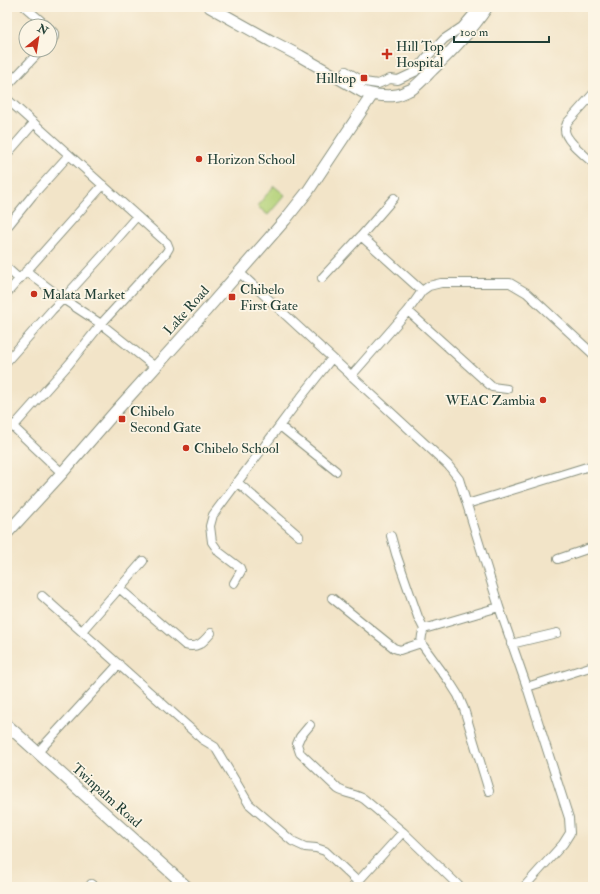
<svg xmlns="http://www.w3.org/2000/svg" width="600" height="894" font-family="'IM FELL Double Pica',serif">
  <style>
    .green { fill: #b4d279; stroke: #6a8856 }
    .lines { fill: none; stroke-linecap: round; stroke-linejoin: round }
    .minor-casing { stroke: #88907e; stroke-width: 10 }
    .major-casing { stroke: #88907e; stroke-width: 13 }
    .minor { stroke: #fff; stroke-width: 8 }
    .major { stroke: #fff; stroke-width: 11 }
    .poi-dot { fill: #c8321e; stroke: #fcf5e5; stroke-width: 1.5 }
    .labels { text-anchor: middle; stroke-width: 3.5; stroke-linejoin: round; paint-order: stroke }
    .poi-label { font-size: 14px; fill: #1f3d34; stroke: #fcf5e5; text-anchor: start }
    .street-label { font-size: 14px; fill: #1f3d34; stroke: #fcf5e5 }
  </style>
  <rect width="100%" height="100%" fill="#fcf5e5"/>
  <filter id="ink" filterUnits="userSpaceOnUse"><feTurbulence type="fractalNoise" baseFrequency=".025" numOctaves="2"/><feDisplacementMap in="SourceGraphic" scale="8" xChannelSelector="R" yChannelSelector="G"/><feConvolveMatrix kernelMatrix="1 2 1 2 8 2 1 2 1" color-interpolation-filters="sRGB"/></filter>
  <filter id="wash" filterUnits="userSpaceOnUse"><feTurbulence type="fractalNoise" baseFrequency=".012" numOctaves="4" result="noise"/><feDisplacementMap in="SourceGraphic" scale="16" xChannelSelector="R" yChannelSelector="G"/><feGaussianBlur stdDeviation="0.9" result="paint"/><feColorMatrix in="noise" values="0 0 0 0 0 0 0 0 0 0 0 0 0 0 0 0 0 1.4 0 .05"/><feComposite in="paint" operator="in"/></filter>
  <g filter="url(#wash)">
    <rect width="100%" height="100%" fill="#f2e4c8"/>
    <path class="green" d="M274 186 285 195 268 215 257 206Z"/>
  </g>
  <g filter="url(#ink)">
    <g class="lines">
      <g class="minor-casing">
        <path id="minor" d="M25 7 47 26
          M50 29 54 33V37L50 41
          M346 71 364 82 378 84 390 79 398 80 415 72 426 58 444 39 462 27 479 7
          M7 86 41 50
          M593 94 567 123C567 124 565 128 565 129 564 140 586 156 593 163
          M7 99 167 243 169 248 166 253 101 324 69 364 13 427
          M7 154 34 123
          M7 227 32 196 69 155
          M361 236 422 291
          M7 268 19 279
          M26 271 63 299 101 324 155 367
          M240 273 448 465 459 479 499 607 527 687 569 818 570 833 563 844 524 887
          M322 278 361 236 394 198
          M7 293 103 185
          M408 311 492 387 507 389
          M7 361 52 310 63 299 103 255 137 216
          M351 376 408 311 422 291 429 286 441 283H510L527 293 593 354
          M7 421 62 473
          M280 426 336 471
          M237 482 299 536
          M467 504 593 465
          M391 536 396 554 418 617 424 629
          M558 559 593 547
          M234 583 241 571 240 568 219 552 212 542 210 526 213 515 298 401 332 358
          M119 588 185 645C198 649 203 642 211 633
          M42 596 202 739 215 747 249 804 292 841 305 847 316 848 325 851 358 882
          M332 598 394 648 400 650 421 643
          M82 631 143 561
          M511 644 557 633
          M527 687 593 666
          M310 725 300 737 297 744 300 753 338 789C346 794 356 794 364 799L403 832 460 887
          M38 752 119 664
          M489 791 464 709 458 695 451 684 421 643 422 635 424 629 499 607
          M91 884 95 887
          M353 887 403 832"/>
      </g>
      <g class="major-casing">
        <path id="major" d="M210 7 271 41 300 56 363 92C374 95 386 97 397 95 402 94 407 91 412 89 419 84 426 76 432 70 452 51 472 30 487 7
          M7 533 62 473 115 412 188 331 285 220 308 191 372 95
          M7 725 187 887"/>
      </g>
      <use href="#minor" class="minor"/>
      <use href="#major" class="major"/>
    </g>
  </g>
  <g class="poi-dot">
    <path d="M385 48h4v4h4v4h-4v4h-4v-4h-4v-4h4z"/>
    <rect x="360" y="74" width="8" height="8" rx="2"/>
    <circle cx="199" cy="159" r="4"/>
    <circle cx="34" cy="294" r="4"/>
    <rect x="228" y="293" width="8" height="8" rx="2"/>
    <circle cx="543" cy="400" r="4"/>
    <rect x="118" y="415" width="8" height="8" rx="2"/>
    <circle cx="186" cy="448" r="4"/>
  </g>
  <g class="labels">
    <g class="poi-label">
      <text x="396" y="51">Hill Top<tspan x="396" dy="16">Hospital</tspan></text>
      <text x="356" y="83" text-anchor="end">Hilltop</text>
      <text x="207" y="164">Horizon School</text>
      <text x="240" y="294">Chibelo<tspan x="240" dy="16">First Gate</tspan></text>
      <text x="42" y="299">Malata Market</text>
      <text x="535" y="405" text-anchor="end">WEAC Zambia</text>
      <text x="130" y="416">Chibelo<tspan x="130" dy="16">Second Gate</tspan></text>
      <text x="194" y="453">Chibelo School</text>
    </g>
    <g class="street-label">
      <text transform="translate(186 310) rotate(-48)" y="5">Lake Road</text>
      <text transform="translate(107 795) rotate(42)" y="5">Twinpalm Road</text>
    </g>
  </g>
  <rect width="600" height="894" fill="none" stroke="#fcf5e5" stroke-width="24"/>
  <g transform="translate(38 38) rotate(30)"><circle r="19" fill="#fcf5e5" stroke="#a4ab9e"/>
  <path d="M0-3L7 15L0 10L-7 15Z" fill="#c8321e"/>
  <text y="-6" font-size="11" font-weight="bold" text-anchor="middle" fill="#1f3d34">N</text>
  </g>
  <path d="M454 36v6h95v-6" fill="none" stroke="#1f3d34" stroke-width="2"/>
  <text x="460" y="36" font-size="12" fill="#1f3d34" stroke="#fcf5e5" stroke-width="3" paint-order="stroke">100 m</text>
</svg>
